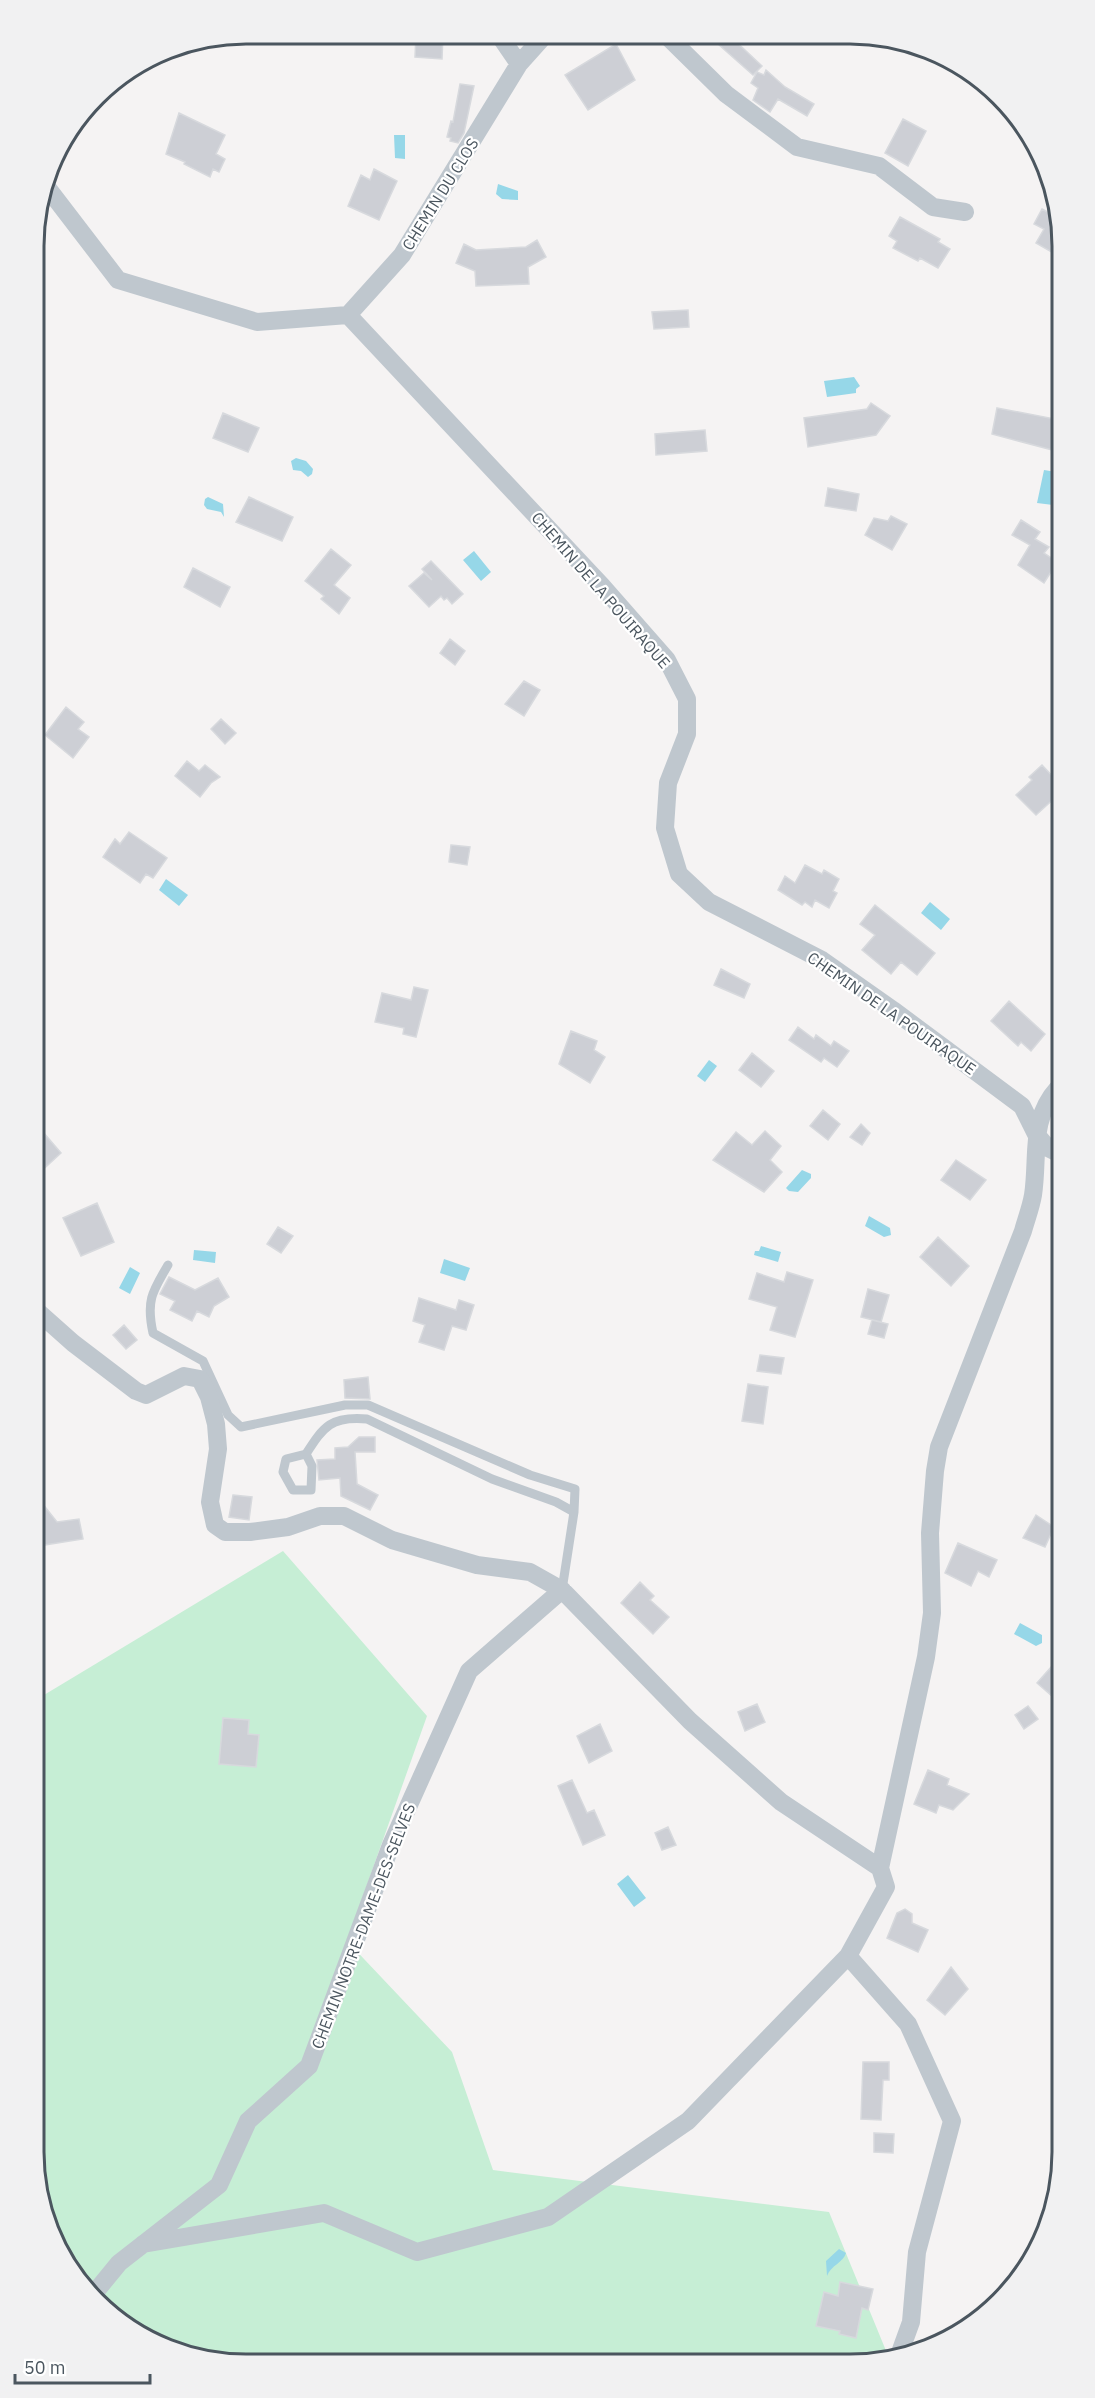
<svg xmlns="http://www.w3.org/2000/svg" width="1095" height="2398" font-family="'IBM Plex Sans',sans-serif">
  <style>
    .green { fill: #c6eed5 }
    .water { fill: #96d7e8 }
    .building { fill: #cdcfd5; stroke: #d7d9dd; stroke-width: 1.5 }
    .lines { fill: none; stroke-linecap: round; stroke-linejoin: round }
    .service { stroke: #bfc7ce; stroke-width: 9 }
    .minor { stroke: #bfc7ce; stroke-width: 18 }
    .labels { text-anchor: middle; stroke-width: 4.5; stroke-linejoin: round; paint-order: stroke }
    .street-label { font-size: 16px; fill: #4b565f; stroke: #fff }
    .rim { fill: none; stroke: #4b565f; stroke-width: 3 }
  </style>
  <rect width="100%" height="100%" fill="#f5f3f3"/>
  <path class="green" d="M283 1551 427 1716 347 1941 452 2052 493 2170 829 2212 889 2358 204 2361 105 2312 62 2259 40 2208 39 1698Z"/>
  <path class="water" d="M394 135H405V159L395 158Z
    M498 184 518 191V200L502 199 496 194Z
    M854 377 860 386 856 389V393L827 397 824 381Z
    M296 458 306 461 313 469 312 474 308 477 301 471 293 470 291 461Z
    M1044 470 1056 472 1053 505 1037 503Z
    M208 497 223 504 224 517 221 512 207 509 204 505 205 499Z
    M474 551 491 572 481 581 463 560Z
    M166 879 188 895 179 906 159 890Z
    M930 902 950 919 941 930 921 913Z
    M709 1060 717 1066 705 1082 697 1076Z
    M802 1170 811 1174V1178L798 1192 789 1191 786 1188Z
    M869 1216 890 1228 891 1235 884 1237 865 1226Z
    M761 1246 781 1252 778 1262 754 1255 755 1251H759Z
    M194 1250 216 1252 215 1263 193 1260Z
    M444 1259 470 1268 465 1281 440 1273Z
    M130 1267 140 1273 130 1294 119 1288Z
    M1020 1623 1042 1635V1643L1036 1646 1014 1634Z
    M628 1875 646 1898 634 1907 617 1884Z
    M839 2249 846 2253C843 2263 831 2265 827 2276L826 2261Z"/>
  <path class="building" d="M416 34H443L442 59 415 57Z
    M709 36H730L762 66 753 75Z
    M616 44 635 80 588 110 565 75Z
    M766 70 785 87 814 104 807 116 778 99 770 112 753 100 758 88 751 83 757 72 764 75Z
    M460 84 474 86 464 133 458 143 450 141 451 138 447 137 451 121 453 122Z
    M179 113 225 135 216 154 225 159 219 172 213 169 210 177 184 164 185 162 166 154Z
    M903 119 926 131 908 166 885 153Z
    M374 169 397 181 379 220 348 206 361 175 370 180Z
    M1042 209 1053 215 1055 212V254L1036 243 1044 229 1034 224Z
    M900 217 940 239 938 242 950 249 938 268 920 258 918 261 893 248 897 241 889 236Z
    M537 240 546 257 528 267 529 284 476 286 475 271 456 263 464 244 476 250 526 247Z
    M688 310 689 327 654 329 652 312Z
    M871 403 890 416 876 435 808 447 804 418 867 409Z
    M997 408 1055 419 1056 451 992 434Z
    M223 413 259 428 248 452 213 438Z
    M705 430 707 451 656 455 655 434Z
    M828 488 859 494 856 511 825 506Z
    M249 497 293 517 282 541 236 522Z
    M891 516 907 524 892 550 865 535 874 518 888 521Z
    M1021 520 1040 532 1035 539 1049 547 1044 553 1056 561V564L1044 583 1018 565 1030 545 1012 535Z
    M331 549 351 565 334 585 350 598 339 614 321 599 324 596 305 581Z
    M431 561 463 594 452 604 447 598 444 600 441 596 429 607 409 586 424 573 432 580 422 569Z
    M193 568 230 587 220 607 184 587Z
    M450 639 465 651 455 665 440 653Z
    M524 681 540 690 524 716 505 704Z
    M66 707 84 722 78 729 89 737 73 758 45 735Z
    M221 719 236 733 225 744 211 729Z
    M187 761 199 771 205 765 220 777 211 783 200 797 175 776Z
    M1042 765 1057 781V796L1036 815 1016 795 1032 780 1029 777Z
    M129 832 167 858 153 878 146 874 140 883 103 857 115 839 120 844Z
    M451 845 470 847 467 865 449 862Z
    M805 865 822 874 824 870 839 879 833 891 837 893 829 908 815 900 812 907 805 902 802 905 778 890 785 876 795 883Z
    M875 905 935 953 917 975 901 962 891 974 862 950 875 935 860 924Z
    M721 969 750 984 744 998 714 985Z
    M414 987 428 990 416 1037 403 1034 404 1028 375 1022 382 993 411 1000Z
    M1009 1001 1045 1034 1031 1051 1021 1042 1018 1046 991 1021Z
    M798 1027 814 1039 816 1035 831 1046 834 1041 849 1051 837 1067 824 1058 821 1062 789 1040Z
    M571 1031 597 1041 594 1050 605 1057 590 1083 559 1064Z
    M752 1053 774 1071 761 1087 739 1070Z
    M823 1110 840 1124 828 1140 810 1126Z
    M861 1124 870 1133 862 1145 850 1137Z
    M37 1125 61 1153 37 1175Z
    M765 1131 781 1146 770 1160 782 1172 764 1192 713 1160 736 1132 752 1145Z
    M956 1160 986 1180 970 1200 941 1180Z
    M97 1203 114 1242 81 1256 63 1218Z
    M278 1227 293 1236 281 1253 267 1244Z
    M938 1237 969 1266 951 1286 920 1257Z
    M787 1272 813 1280 795 1337 770 1330 777 1307 749 1299 757 1273 784 1282Z
    M169 1277 195 1290 218 1278 229 1297 214 1306 209 1317 197 1311 192 1321 170 1310 175 1301 160 1294Z
    M868 1289 889 1295 881 1322 861 1317Z
    M419 1298 456 1310 459 1300 474 1305 466 1330 452 1326 444 1350 419 1342 425 1325 413 1321Z
    M872 1320 888 1324 884 1338 868 1334Z
    M124 1325 137 1340 126 1349 113 1335Z
    M760 1355 784 1358 781 1374 757 1371Z
    M368 1377 370 1399 345 1398 344 1380Z
    M748 1384 768 1387 763 1424 742 1421Z
    M359 1437H375V1452H355L357 1484 378 1495 370 1510 341 1496 340 1478 319 1480 317 1460 335 1459V1448L348 1447Z
    M233 1495 252 1497 249 1520 229 1517Z
    M38 1498 57 1522 79 1519 83 1539 38 1546Z
    M1036 1515 1054 1527 1045 1547 1023 1538Z
    M958 1543 997 1560 989 1577 978 1571 971 1586 945 1573Z
    M640 1582 654 1596 650 1600 669 1617 653 1634 621 1603Z
    M1060 1657V1703L1037 1683Z
    M757 1704 765 1722 745 1731 738 1712Z
    M1028 1706 1038 1719 1024 1729 1015 1715Z
    M223 1718 249 1720 248 1734 259 1735 256 1767 219 1764Z
    M600 1724 612 1751 589 1763 577 1736Z
    M928 1770 949 1779 947 1785 969 1794 953 1810 939 1805 936 1813 914 1804Z
    M572 1780 587 1813 594 1810 605 1835 583 1845 558 1786Z
    M668 1827 676 1845 662 1850 655 1833Z
    M905 1909 912 1914V1923L928 1930 918 1952 887 1938 897 1913Z
    M951 1967 968 1989 945 2015 927 2000Z
    M863 2062H889V2080H883L881 2120 861 2119Z
    M874 2133 894 2134 893 2153 874 2152Z
    M840 2282 873 2289 868 2310 862 2308 856 2338 839 2334 840 2331 816 2326 824 2292 838 2296Z"/>
  <g class="lines">
    <path class="service" d="M168 1265C152 1292 146 1301 153 1333L203 1361 228 1415 241 1427 345 1405H368L530 1475 575 1489 574 1512 562 1590
      M306 1454 312 1466 311 1490H293L283 1472 286 1459 306 1454C324 1426 331 1416 367 1419L492 1479 556 1502 574 1512"/>
    <path class="minor" d="M499 35 519 64
      M667 36 726 94 797 147 879 166 933 207 965 212
      M46 186 118 280 257 322 348 315 602 586 667 660 687 699V734L668 783 665 828 679 874 709 902 822 960 893 1010 1022 1106 1036 1134 1048 1148 1058 1153
      M348 315 402 255 519 64 545 35
      M37 1311 73 1343 136 1391 146 1395 184 1376 200 1379 209 1397 216 1424 218 1449 210 1502 215 1525 225 1532H250L288 1527 320 1516H344L392 1540 477 1565 530 1572 562 1590
      M848 1956 908 2024 952 2121 917 2252 911 2322 898 2358
      M143 2244 324 2213 417 2252 548 2217 688 2121 848 1956 886 1887 880 1868 926 1657 932 1613 930 1533 935 1471 939 1447 1023 1231C1026 1220 1031 1207 1033 1195 1039 1156 1029 1120 1058 1088
      M92 2296 119 2263 219 2185 248 2121 309 2066 391 1845 469 1671 562 1590 690 1721 781 1802 880 1868"/>
  </g>
  <g class="labels">
    <g class="street-label">
      <text transform="translate(440 194) rotate(-58)" y="6">CHEMIN DU CLOS</text>
      <text transform="translate(601 590) rotate(49)" y="6">CHEMIN DE LA POUIRAQUE</text>
      <text transform="translate(892 1013) rotate(35)" y="6">CHEMIN DE LA POUIRAQUE</text>
      <text transform="translate(363 1926) rotate(-69)" y="6">CHEMIN NOTRE-DAME-DES-SELVES</text>
    </g>
  </g>
  <path d="M0 0H1095V2398H0ZM246 44H850A202 202 0 0 1 1052 246V2152A202 202 0 0 1 850 2354H246A202 202 0 0 1 44 2152V246A202 202 0 0 1 246 44Z" fill="#f1f1f2" fill-rule="evenodd"/>
  <path class="rim" d="M246 44H850A202 202 0 0 1 1052 246V2152A202 202 0 0 1 850 2354H246A202 202 0 0 1 44 2152V246A202 202 0 0 1 246 44Z"/>
  <path d="M15 2374v9h135v-9" fill="none" stroke="#4b565f" stroke-width="3"/>
  <text x="24" y="2374" font-size="18" fill="#4b565f" stroke="#ffffff" stroke-width="4.5" paint-order="stroke">50 m</text>
</svg>
